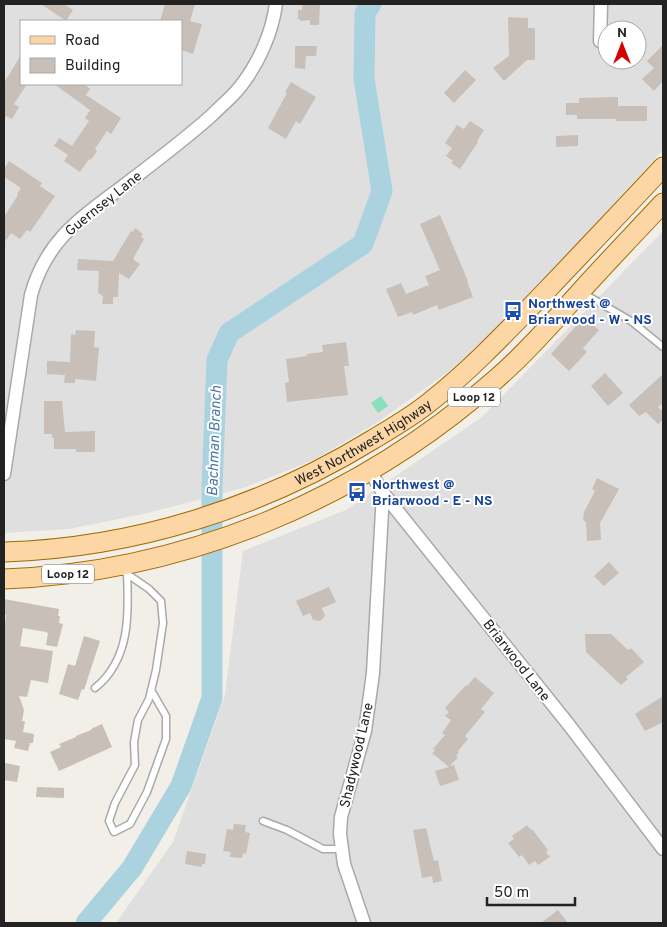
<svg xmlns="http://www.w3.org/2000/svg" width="667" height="927" font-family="Overpass,sans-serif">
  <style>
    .residential { fill: #e0dfdf; fill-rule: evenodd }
    .pitch { fill: #88e0be }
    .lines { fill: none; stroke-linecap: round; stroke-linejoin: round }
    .river { stroke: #aad3df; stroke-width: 21 }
    .building { fill: #c7bfb8 }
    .service-casing { stroke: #a9a9a9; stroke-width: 9 }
    .minor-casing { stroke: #a9a9a9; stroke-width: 15 }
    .primary-casing { stroke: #a06b00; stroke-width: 21 }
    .service { stroke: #fff; stroke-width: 6 }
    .minor { stroke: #fff; stroke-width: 12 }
    .primary { stroke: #fcd6a4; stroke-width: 19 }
    .labels { text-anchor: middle; stroke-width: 4; stroke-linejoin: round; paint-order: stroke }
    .shield { fill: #fff; stroke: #646464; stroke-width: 1 }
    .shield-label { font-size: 12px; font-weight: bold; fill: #222 }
    .street-label { font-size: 14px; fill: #222; stroke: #fff }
    .transit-label { font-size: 14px; font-weight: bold; fill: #164399; stroke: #fff; text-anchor: start }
    .water-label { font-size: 15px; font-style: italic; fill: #4a7aab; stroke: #fff }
  </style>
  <rect width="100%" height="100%" fill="#f2efe9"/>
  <path class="residential" d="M4 4H663V150L507 320 448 372 378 422 316 459 243 488 148 513 69 529 4 533ZM21 21H181V84H21ZM607 30H637V60H607Z
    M663 231V923H116L173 842 225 695 243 551 346 510 482 417Z"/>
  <path class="pitch" d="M381 396 388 406 378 413 371 403Z"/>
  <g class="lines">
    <path class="river" d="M86 923 132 868 181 786 212 698V487L217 360 229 333 363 244 382 191 364 79 365 13 371 4"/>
  </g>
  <path class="building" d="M41 4H64L73 10 66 21Z
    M165 4H195L190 21 202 24 193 54 181 50V21H160Z
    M303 4H320L319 25H310V20L301 21V20L298 19V10H302Z
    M509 17 528 18V28H535V60H527L504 81 493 68 509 56 508 19Z
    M663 45V81L654 91 642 79 654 68 647 61Z
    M295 46H317L316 56H306L305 69 295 68Z
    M21 55V84H27L14 104 19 107 12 119 6 116 4 120V83Z
    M465 70 476 80 454 103 444 93Z
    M291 82 316 97 300 124 296 121 286 139 268 128 287 93 285 92Z
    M54 84H84L90 89 86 95 121 118 111 134 107 131 95 149 97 151 91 160 89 159 80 172 64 161 68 155 54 146 59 138 72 146 89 121 85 118 90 110Z
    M618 97V106H647V121H616V119H577V115H566V103H579V98Z
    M470 121 484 130 477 141 478 142 460 169 451 163 453 161 446 156 452 148 445 143 457 125 464 129Z
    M578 135V146L556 147V136Z
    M9 161 42 183 40 186 55 196 30 232 27 230 20 239 11 233 4 243V217L18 195 17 194 21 188 4 177V169Z
    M440 215 468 281H467L473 297 439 310 437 305 413 315 412 312 398 317 386 289 401 283 406 294 429 285 425 276 440 270 420 224Z
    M135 228 143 234 141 237 144 239 134 257V260L140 264 129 279 119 273 118 297H113V304H102L103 296 98 293 99 271 77 270 78 259 113 261 131 231 133 232Z
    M584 317 599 330 583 348 587 352 569 371 551 354Z
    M76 330 95 331 94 347 99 348 96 381 75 379V383H64L65 375 47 374V361L70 362 71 334 75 335Z
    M346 342 349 366H344L348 395 287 402 285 383 289 382 286 359 307 356V354L323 352 322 345Z
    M605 373 623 393 608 406 591 386Z
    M663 374V403L658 407 663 412V420L658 424 646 412 639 416 629 405Z
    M44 401H62L65 432 95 431V452H76V449H54V438H52V434H44Z
    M597 478 619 489 600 523 601 540 587 541 586 522 583 520 584 512 595 491 592 489Z
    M609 562 619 573 604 586 594 576Z
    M329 587 336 602 322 608 325 616 320 621 313 620 310 613 303 616 296 601Z
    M4 599 59 609 58 616H60L59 623 63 624 57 647 46 645 48 633 46 632 23 628 20 646 53 651 48 683 31 680 27 697 19 696 24 710 22 721H25L23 732 34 734 33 743H30L28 751 14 748 16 741 4 739V631L6 615 4 614Z
    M585 634H611L627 649 629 650 631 648 644 662 626 677 628 679 621 685 586 652Z
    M84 636 100 641 84 690 82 689 78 700 59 694 68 664 75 666Z
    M475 677 494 693 481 709 485 712 465 736 468 739 458 751 459 752 456 756 458 757 450 766 454 765 459 780 440 786 435 771 449 767 432 753 435 750 433 749 445 735 442 733 451 720 445 716 449 712 445 708 466 685 467 686Z
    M663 696V722L645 731 635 714Z
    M102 724 112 747 59 771 50 752 61 747 59 744 76 737V736L91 730V729Z
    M5 763 20 766 17 782 4 780Z
    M37 787 64 788V798L36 797Z
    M234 824 246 825 245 832 250 833 246 854 243 853 242 858 230 857 231 852 223 851 227 829 233 830Z
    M527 825 531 830 532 829 548 850 546 852 550 857 538 865 535 861 529 865 522 855 519 857 508 843 514 839 512 836Z
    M426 828 434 861 438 860 442 881 433 883 432 876 422 878 413 830Z
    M187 851 206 854 205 864H202V867L185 864Z
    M558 910 568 923H541Z"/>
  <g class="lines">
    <g class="service-casing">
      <path id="service" d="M581 292 631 321 663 347
        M120 569 149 589 161 601 163 623 156 670 149 699 138 720 134 742 135 765 115 803 109 821 114 832 130 824 147 792 166 739V716L151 690
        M95 688C130 660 129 615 127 574
        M263 821 287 830 323 849H341"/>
    </g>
    <g class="minor-casing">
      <path id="minor" d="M600 41 601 4
        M370 471 383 493 569 725 663 849
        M4 474 31 295C46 241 79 219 122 187 152 164 183 141 211 116 221 106 232 97 240 87 259 63 272 33 276 4
        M364 923 344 864 340 834 341 817 365 731 373 673 383 493"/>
    </g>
    <g class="primary-casing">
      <g id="primary">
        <path id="s1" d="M4 552C134 548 261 508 372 440 392 428 413 416 431 401 473 368 509 329 546 291 585 250 624 209 663 167"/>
        <path d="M4 579C186 572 358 500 495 380 525 354 553 322 580 292 607 262 635 233 663 203"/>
      </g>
    </g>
    <use href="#service" class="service"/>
    <use href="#minor" class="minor"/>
    <use href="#primary" class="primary"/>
  </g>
  <defs>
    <g id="bus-bare" transform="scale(1.5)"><path d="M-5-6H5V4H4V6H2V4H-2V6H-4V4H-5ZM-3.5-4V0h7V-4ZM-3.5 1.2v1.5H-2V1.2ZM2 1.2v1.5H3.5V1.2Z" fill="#1a4fb4" stroke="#fff" stroke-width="2.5" paint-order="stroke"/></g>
  </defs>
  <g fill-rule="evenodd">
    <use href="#bus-bare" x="513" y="311"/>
    <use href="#bus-bare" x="357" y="492"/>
  </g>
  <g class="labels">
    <g class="shield">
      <rect x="448" y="387.5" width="52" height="19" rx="4"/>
      <rect x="42" y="564.5" width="52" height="19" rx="4"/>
    </g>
    <g class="shield-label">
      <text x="474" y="401">Loop 12</text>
      <text x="68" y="578">Loop 12</text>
    </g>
    <g class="street-label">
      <text transform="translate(103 203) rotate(-39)" y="5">Guernsey Lane</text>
      <text dy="5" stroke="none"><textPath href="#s1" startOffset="380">West Northwest Highway</textPath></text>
      <text transform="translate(517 660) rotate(52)" y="5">Briarwood Lane</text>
      <text transform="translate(356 755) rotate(-77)" y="5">Shadywood Lane</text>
    </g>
    <g class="transit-label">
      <text x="528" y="308">Northwest @<tspan x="528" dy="16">Briarwood - W - NS</tspan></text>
      <text x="372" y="489">Northwest @<tspan x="372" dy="16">Briarwood - E - NS</tspan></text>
    </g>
    <g class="water-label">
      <text transform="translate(214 441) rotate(-88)" y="5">Bachman Branch</text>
    </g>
  </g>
  <rect width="667" height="927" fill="none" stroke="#222222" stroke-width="10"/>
  <rect x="20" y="20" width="162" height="65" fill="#ffffff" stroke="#a7a7a7"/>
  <rect x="30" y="36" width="25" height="8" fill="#fcd6a4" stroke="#a7a7a7"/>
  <text x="65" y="45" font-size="15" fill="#222222">Road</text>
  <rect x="30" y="58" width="25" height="15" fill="#c7bfb8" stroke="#a7a7a7"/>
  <text x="65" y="70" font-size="15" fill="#222222">Building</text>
  <g transform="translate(622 45)"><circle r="24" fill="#ffffff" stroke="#a7a7a7"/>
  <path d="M0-4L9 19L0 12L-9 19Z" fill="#d40000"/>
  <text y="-8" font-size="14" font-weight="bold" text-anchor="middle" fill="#222222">N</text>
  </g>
  <path d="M487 897v8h88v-8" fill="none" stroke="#222222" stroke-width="2.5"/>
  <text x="494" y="897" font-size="15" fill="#222222" stroke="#ffffff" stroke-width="4" paint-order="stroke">50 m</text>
</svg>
